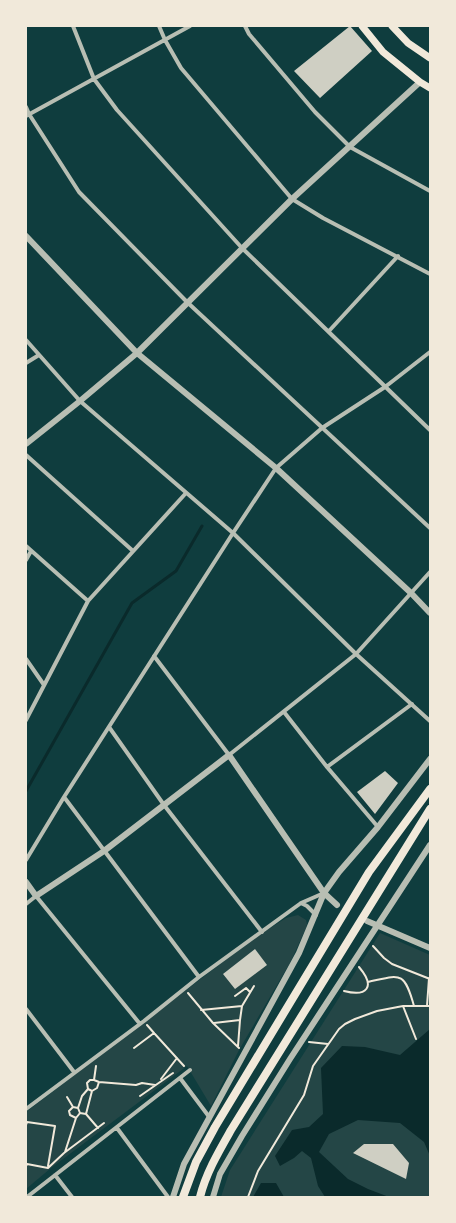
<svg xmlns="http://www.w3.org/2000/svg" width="456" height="1223" font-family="'Fira Sans Condensed',sans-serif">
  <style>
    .green { fill: #244646 }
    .water { fill: #0a2a2b }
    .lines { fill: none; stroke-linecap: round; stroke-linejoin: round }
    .stream { stroke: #0a2a2b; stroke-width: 3 }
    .building { fill: #cfcfc3 }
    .path { stroke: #f1e9da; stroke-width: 2 }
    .minor { stroke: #b8beb3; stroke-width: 4 }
    .tertiary { stroke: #b8beb3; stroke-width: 6 }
    .secondary { stroke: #f1e9da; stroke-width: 7 }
    .primary { stroke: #f1e9da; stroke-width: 8 }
  </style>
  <rect width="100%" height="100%" fill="#0f3d3e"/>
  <path class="green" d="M298 915 306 920 307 924 306 928 291 961 239 1050 211 1106 187 1066 51 1168 26 1189V1112L253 939 286 918Z
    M380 933 430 955V1197H221L230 1170Z"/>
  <path class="water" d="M430 1029V1156L424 1142 400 1123 358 1120 329 1134 319 1152 348 1179 368 1189 389 1197H325L318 1186 311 1158 302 1151 294 1158 280 1166 275 1156 292 1130 309 1127 323 1114 321 1068 342 1046 365 1047 400 1055Z
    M261 1183H276L284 1197H253Z"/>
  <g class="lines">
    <path class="stream" d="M26 791 132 603 176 571 202 526"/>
  </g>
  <path class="building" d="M350 26 372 51 320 98 294 71Z
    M385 771 398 783 375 814 357 792Z
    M255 949 267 965 235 989 223 974Z
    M364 1144H393L409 1163 406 1179 353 1153Z"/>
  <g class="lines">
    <path class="path" d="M373 946 384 958 392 964 430 979
      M368 982C400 975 404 970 414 1006
      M344 991C367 997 376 987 359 967
      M188 993 213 1023 239 1048
      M235 996 246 988 250 992
      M242 1006 254 986
      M403 1006 416 1039
      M427 1006 429 978
      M201 1010 242 1006 240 1020 214 1023
      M147 1025 154 1033
      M309 1042 328 1044
      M238 1046 240 1020
      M134 1048 154 1033 184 1066
      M96 1066 94 1080 99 1082 136 1085 142 1083 155 1085
      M161 1079 177 1058
      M92 1091 88 1089 87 1083 90 1080H94
      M140 1096 173 1073
      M67 1097 73 1107 69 1111 70 1115 76 1118 80 1113 86 1114
      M73 1107 78 1108 80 1113
      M78 1108 82 1096 88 1089
      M26 1125 27 1122 55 1126 48 1166
      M98 1128 86 1114 92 1091 97 1088 99 1082
      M65 1152 76 1118
      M26 1166 27 1164 48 1168 64 1153 104 1123
      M248 1197 258 1171 304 1095 313 1066 339 1029 345 1024 355 1019 377 1011 403 1006H430"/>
    <path class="minor" d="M73 26 94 79 117 110 242 248 430 430
      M159 26 165 40 181 68 292 199 323 218 430 274
      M245 26 249 34 315 112 350 147 430 191
      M26 107 29 114 79 192 187 302 430 528
      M26 116 190 26
      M329 331 398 256
      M26 340 80 401 233 533 356 654 430 721
      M26 363 39 355
      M26 455 133 551
      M26 546 88 601
      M26 560 31 551
      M154 656 229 755 356 654 430 572
      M26 659 44 685
      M284 712 327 767 378 827
      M26 720 88 601 186 493
      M109 727 164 805 262 932
      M327 767 412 704
      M64 797 199 977
      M26 860 64 797 233 533 276 468 322 428 385 387 430 352
      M301 903 307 906 316 915
      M26 904 36 896 140 1024
      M26 1009 74 1072
      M180 1078 210 1118
      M26 1109 144 1021 199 977 301 903 324 893
      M117 1128 168 1197
      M55 1175 72 1197
      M27 1197 190 1070"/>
    <path class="tertiary" d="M26 236 137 353 276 468 411 593 430 613
      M26 444 80 401 137 353 292 199 420 82
      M26 882 36 896 104 851 229 755 324 893 337 905
      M367 921 430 948
      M173 1197 184 1164 299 953 324 893 339 872 378 827 430 759
      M213 1197 220 1174 242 1136 290 1059 430 845"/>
    <path class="secondary" d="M362 26 383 52 420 82 430 88
      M392 26 408 43 430 58"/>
    <path class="primary" d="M183 1197 196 1162 215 1127 369 872 430 789
      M200 1197C206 1173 219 1151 231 1130L430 809"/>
  </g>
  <rect width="456" height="1223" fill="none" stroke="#f1e9da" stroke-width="54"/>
</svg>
